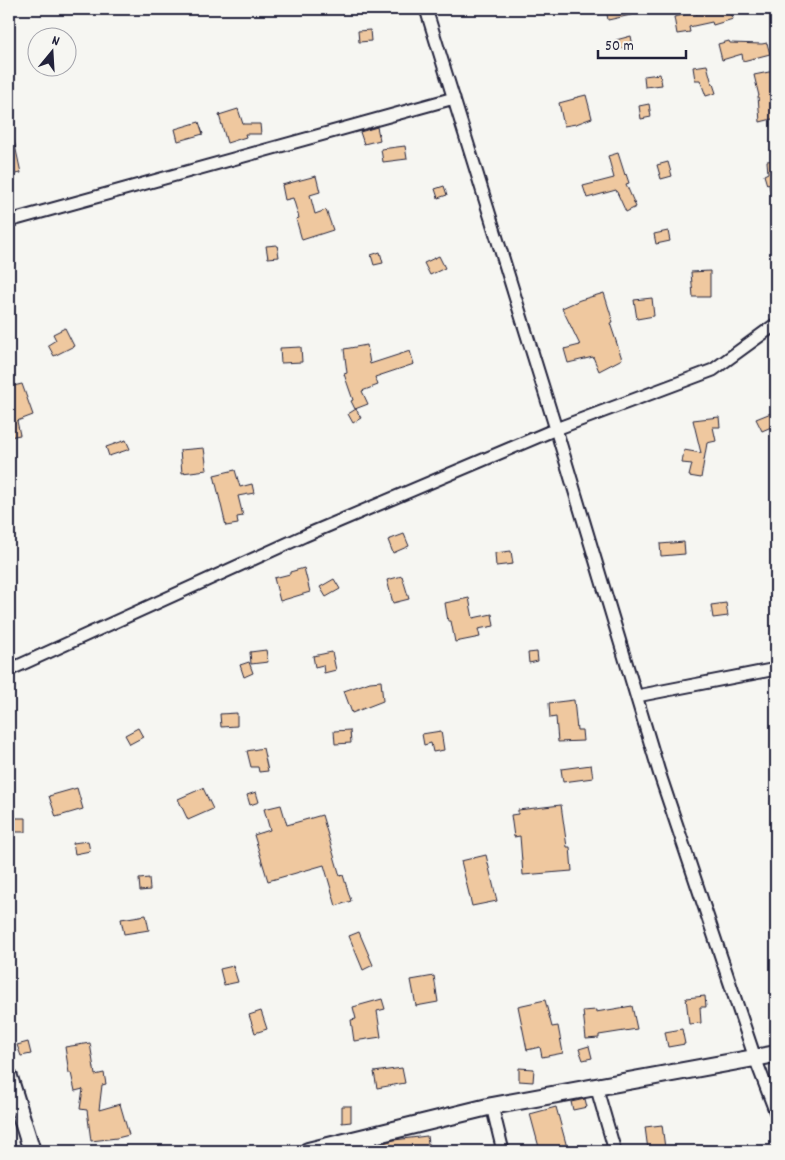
<svg xmlns="http://www.w3.org/2000/svg" width="785" height="1160" font-family="Dekko,sans-serif">
  <style>
    .building { fill: #efc89f; stroke: #22223b }
    .lines { fill: none; stroke-linecap: round; stroke-linejoin: round }
    .street-casing { stroke: #22223b; stroke-width: 15 }
    .secondary-casing { stroke: #22223b; stroke-width: 20 }
    .street { stroke: #f6f6f2; stroke-width: 11 }
    .secondary { stroke: #f6f6f2; stroke-width: 16 }
  </style>
  <rect width="100%" height="100%" fill="#f6f6f2"/>
  <filter id="ink" filterUnits="userSpaceOnUse"><feTurbulence type="fractalNoise" baseFrequency=".02" numOctaves="2"/><feDisplacementMap in="SourceGraphic" scale="10" xChannelSelector="R" yChannelSelector="G"/><feConvolveMatrix kernelMatrix="1 2 1 2 8 2 1 2 1" color-interpolation-filters="sRGB"/></filter>
  <g filter="url(#ink)">
    <path class="building" d="M606 9H639L640 13 608 20Z
      M715 9H730L733 19 713 25 712 22 689 27 690 32 677 34 674 17 696 12V14Z
      M370 30 371 41 359 42 358 31Z
      M631 36 633 46 618 49 616 40Z
      M729 41 730 43 762 44 767 43 770 54 743 61 742 54 722 60 718 44Z
      M707 65 712 84H713L716 93 706 96 700 80H695L693 67Z
      M774 71 776 81V118L760 122 758 96H759L754 75Z
      M660 74 662 85 645 87 644 76Z
      M586 95 592 118 576 124 564 126 559 103 574 99V98Z
      M649 104 651 117 641 119 639 106Z
      M238 109 243 124H260L261 134H245L246 137 227 143 219 115Z
      M199 122 203 134 178 141 175 129Z
      M377 127 380 140 364 144 360 132Z
      M9 136H13L21 173 9 175Z
      M405 146 407 159 383 162 381 149Z
      M618 153 625 175 626 174 629 183 626 184 636 207 626 212 616 190 587 198 583 186 614 178 608 156Z
      M776 160V190H770L769 184 767 185 764 175 768 173 767 161Z
      M668 162 672 176 661 179 657 165Z
      M316 176 320 192 310 195 315 214 326 210 333 230 302 240 296 219 299 218 293 198 285 200 282 185Z
      M444 186 447 195 438 198 435 189Z
      M668 231 670 241 656 244 654 234Z
      M277 245 279 257 268 258 266 246Z
      M380 252 383 263 374 265 371 255Z
      M439 256 445 268 430 275 424 263Z
      M710 271V297H693L691 272Z
      M604 293 613 322 610 323 622 359 599 371 593 357 568 363 564 349 580 345 562 308 580 300Z
      M652 298 654 316 637 319 634 300Z
      M65 328 74 346 54 356 48 345 56 340 53 334Z
      M367 345 370 364 410 351 414 364 375 377 378 385 362 391 368 404 355 409 351 401 353 400 344 374 347 373 344 349Z
      M301 347 302 362 281 363 280 348Z
      M22 384 33 415 17 421 20 435 9 437V387Z
      M356 409 361 418 353 423 348 414Z
      M771 413 776 425 762 431 756 419Z
      M719 417 720 427H713L716 441 707 443 701 478 689 476 692 464 682 463 684 450 701 453 693 420Z
      M126 440 130 449 109 456 106 447Z
      M204 448 207 470 182 473 180 450Z
      M235 470 240 487 252 484 254 493 238 496 243 516 237 517 238 524 226 526 214 475Z
      M404 534 409 546 393 553 388 540Z
      M684 542 685 554 661 556 660 544Z
      M511 551 513 564 496 566 495 553Z
      M304 568 310 592 280 601 274 578 290 574V572Z
      M402 576 409 599 393 603 387 580Z
      M334 579 340 589 326 597 320 587Z
      M469 598 473 618 492 614 494 626 478 629 480 637 455 642 451 621H448L445 603Z
      M726 603 728 616 713 618 711 605Z
      M266 650 268 662 251 664 250 652Z
      M332 652 336 670 324 673 323 665 315 667 313 656Z
      M537 652 538 661 529 663 528 653Z
      M249 662 253 673 244 677 240 665Z
      M381 681 383 701 352 713 344 691 370 682Z
      M574 700 577 730H582L583 741 558 742 556 717 550 718 549 703Z
      M237 713V726L221 727 220 714Z
      M138 728 143 737 130 744 125 735Z
      M350 730 351 743 335 744 334 731Z
      M441 731 444 750 433 752 431 743 424 745 422 734Z
      M263 748 268 771 259 772 258 767H251L247 751Z
      M591 765 593 778 563 782 561 769Z
      M77 788 83 809 56 817 49 796Z
      M203 788 213 809 188 820 178 799Z
      M256 792 259 802 250 805 247 795Z
      M281 805 287 825 322 815 340 876 343 875 351 901 336 906 324 865 268 881 254 835 270 830 264 809Z
      M561 805 567 847H570L572 871 523 875 520 836 514 837 511 815 518 814V810Z
      M9 818H26V832H9Z
      M88 841 90 851 75 854 73 843Z
      M486 855 497 901 472 906 461 861Z
      M149 878 150 890 140 891 139 879Z
      M146 915 149 930 124 934 121 919Z
      M359 932 373 965 363 970 349 936Z
      M233 966 238 982 224 985 220 969Z
      M434 976 438 1002 416 1006 411 980Z
      M705 996 706 1007H700L701 1023 689 1024 686 998Z
      M382 999 385 1009 377 1011 381 1037 354 1041 351 1020 356 1019 353 1007Z
      M545 1000 552 1027 558 1026 563 1053 542 1057 540 1047 527 1050 518 1006Z
      M632 1006 637 1029 599 1035V1038L586 1039 583 1011 596 1010V1012Z
      M261 1011 267 1029 255 1033 249 1015Z
      M682 1029 685 1044 668 1047 665 1032Z
      M28 1042 31 1054 21 1056 17 1045Z
      M90 1043 95 1075 104 1073 106 1084 102 1085 99 1110 120 1104 129 1135 117 1138 91 1141 87 1110 80 1109 83 1089 75 1091 71 1073H69L65 1047Z
      M589 1046 592 1058 583 1060 579 1049Z
      M402 1068 405 1083 377 1088 374 1072Z
      M519 1068 534 1069 533 1082 519 1081Z
      M585 1099 587 1107 573 1110 571 1102Z
      M342 1106H351V1122L342 1123Z
      M556 1107 568 1151H540L530 1114Z
      M662 1125 665 1148 648 1150 645 1127Z
      M427 1136 429 1151H419L418 1147 381 1151 380 1144 394 1140Z"/>
    <g class="lines">
      <g class="street-casing">
        <path id="street" d="M426 9 556 429 659 772 755 1058 776 1113
          M9 221 454 98
          M9 670 304 536 556 429 713 370 776 324
          M637 696 776 669
          M596 1086 615 1151
          M492 1106 503 1151
          M368 1136 373 1151"/>
      </g>
      <g class="secondary-casing">
        <path id="secondary" d="M9 1077 32 1151
          M308 1151 492 1106 776 1054"/>
      </g>
      <use href="#street" class="street"/>
      <use href="#secondary" class="secondary"/>
    </g>
  </g>
  <rect width="785" height="1160" fill="none" stroke="#f6f6f2" stroke-width="30"/>
  <rect x="15" y="15" width="755" height="1130" fill="none" stroke="#22223b" stroke-width="2" filter="url(#ink)"/>
  <g transform="translate(52 52) rotate(18)"><circle r="24" fill="#f6f6f2" stroke="#a1a1a9"/>
  <path d="M0-4L9 19L0 12L-9 19Z" fill="#22223b"/>
  <text y="-8" font-size="14" font-weight="bold" text-anchor="middle" fill="#22223b">N</text>
  </g>
  <path d="M598 50v8h88v-8" fill="none" stroke="#22223b" stroke-width="2.5"/>
  <text x="605" y="50" font-size="15" fill="#22223b" stroke="#f6f6f2" stroke-width="4" paint-order="stroke">50 m</text>
</svg>
